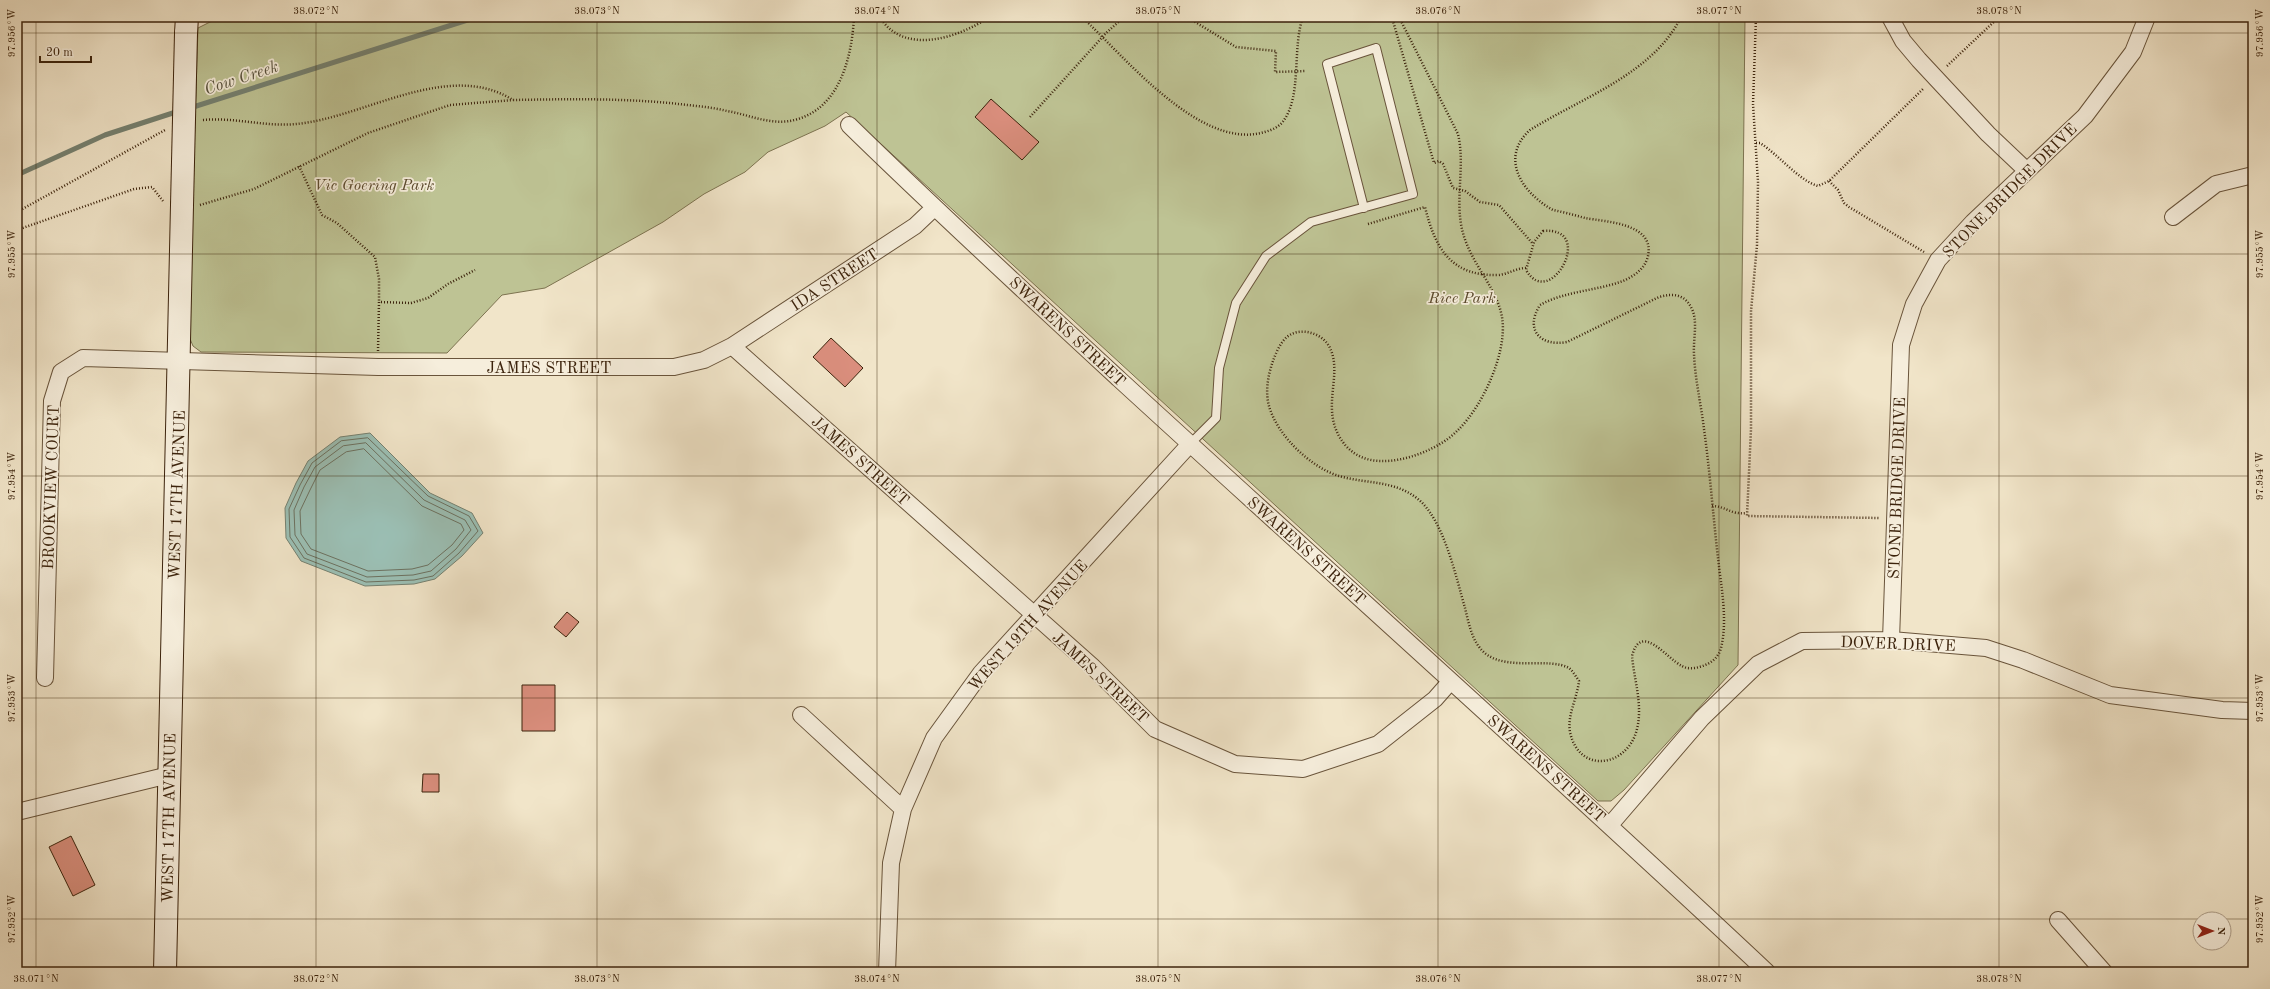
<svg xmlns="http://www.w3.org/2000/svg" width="2270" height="989" font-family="'Old Standard TT',serif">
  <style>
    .green { fill: #bec394; stroke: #7d7350 }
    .water { fill: #9bbfb4; stroke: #758171 }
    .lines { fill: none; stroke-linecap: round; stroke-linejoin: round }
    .shore { stroke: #6c7160; stroke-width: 1 }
    .stream { stroke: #758171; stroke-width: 5 }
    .building { fill: #da8e7d; stroke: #3c230c }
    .lane-casing { stroke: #69543b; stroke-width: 10 }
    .street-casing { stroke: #69543b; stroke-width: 18 }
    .secondary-casing { stroke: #3c230c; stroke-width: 24 }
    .path { stroke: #3c230c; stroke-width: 2.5; stroke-dasharray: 1 2; stroke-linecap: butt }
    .lane { stroke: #f6eedc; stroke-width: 8 }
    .street { stroke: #f6eedc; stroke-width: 16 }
    .secondary { stroke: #f6eedc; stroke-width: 22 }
    .secondary-bridge-casing { stroke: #3c230c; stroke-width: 24; stroke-linecap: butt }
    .secondary-bridge { stroke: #f6eedc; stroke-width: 22 }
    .ticks { fill: none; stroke: #3c230c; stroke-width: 1; stroke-opacity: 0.45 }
    .labels { text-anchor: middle; stroke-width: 3.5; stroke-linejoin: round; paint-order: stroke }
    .park-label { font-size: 16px; font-style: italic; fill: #5c4b2e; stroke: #f6eedc }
    .street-label { font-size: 16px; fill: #3c230c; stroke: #f6eedc }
    .water-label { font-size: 17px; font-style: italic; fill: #58523e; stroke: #f6eedc }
    .neatline { fill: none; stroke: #3c230c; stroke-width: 1.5 }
    .ticks-label { font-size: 10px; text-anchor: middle; fill: #3c230c }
  </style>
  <rect width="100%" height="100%" fill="#f1e5c9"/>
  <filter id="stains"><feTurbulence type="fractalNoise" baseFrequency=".005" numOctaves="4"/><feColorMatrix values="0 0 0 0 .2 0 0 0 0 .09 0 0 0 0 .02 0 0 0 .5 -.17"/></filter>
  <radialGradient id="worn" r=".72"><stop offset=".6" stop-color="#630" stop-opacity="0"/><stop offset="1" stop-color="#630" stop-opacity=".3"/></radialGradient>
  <path class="green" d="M220 17H1745L1738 665 1624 790 1611 801H1598L846 112 825 126 768 152 745 172 704 194 663 222 545 288 502 295 447 353 201 352 193 346 188 334 198 28Z"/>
  <path class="water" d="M370 433 430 493 472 513 483 533 462 556 435 579 414 584 365 586 301 561 286 538 285 508 296 483 308 461 340 437Z"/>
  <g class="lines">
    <path class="shore" d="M368 438 428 496 469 516 478 531 459 553 433 576 414 580 366 582 304 558 290 537 289 509 300 485 312 463 341 441Z
      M366 443 424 500 465 520 471 530 456 549 431 571 413 575 367 577 307 554 295 535 294 510 304 487 315 467 343 446Z
      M364 449 422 506 461 524 464 530 452 545 428 565 412 569 368 571 311 549 301 534 300 511 310 490 320 470 346 452Z"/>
    <path class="stream" d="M190 108 477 17
      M17 175 105 135 179 111"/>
  </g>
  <path class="building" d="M991 99 1039 142 1022 160 975 117Z
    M831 338 863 368 845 387 813 357Z
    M567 612 579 622 566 637 554 627Z
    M522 685H555V731H522Z
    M423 774H439V792H422Z
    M71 836 95 885 73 896 49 847Z"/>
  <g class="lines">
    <g class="lane-casing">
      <path id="lane" d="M1190 444 1216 418 1219 368 1236 303 1266 256 1311 222 1413 194 1376 48 1327 64 1364 208"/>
    </g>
    <g class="street-casing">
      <path id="street" d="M1890 17 1903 41 1919 60 1988 134 2026 170
        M849 125C938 212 1028 295 1119 379 1335 577 1554 772 1767 972
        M2173 217 2216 184 2253 175
        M732 346 1093 667 1155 729 1235 764 1303 769 1378 744 1435 699 1450 682
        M1891 640 1901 345 1914 304 1938 260 1973 222 2085 116 2133 52 2147 17
        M45 678 52 401 61 372 83 358 378 367H674L704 360 732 346 915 226 934 208
        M801 715 903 809
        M17 812 169 775
        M1610 825 1702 718 1758 664 1802 641 1891 640 1986 648 2023 660 2110 695 2222 710 2253 711
        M2058 920 2104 972
        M887 972 891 863 903 809 934 738 981 673 1190 444"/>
    </g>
    <g class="secondary-casing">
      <path id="secondary" d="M186 33 187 17
        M165 972 182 205"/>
    </g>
    <path class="path" d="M880 17C903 56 959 38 989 17
      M1082 17C1124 56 1198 148 1261 133 1269 131 1279 128 1284 120 1302 95 1292 47 1303 17
      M1187 17 1236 47 1276 51 1275 72 1306 71
      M1395 17 1393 21 1434 163 1439 161 1443 164 1453 188 1465 191 1480 202 1499 205 1533 244
      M1399 17 1458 134C1465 164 1456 194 1461 224 1467 261 1496 284 1502 317 1508 351 1483 406 1458 430 1441 448 1406 462 1381 461 1368 461 1355 456 1346 446 1317 412 1344 377 1330 348 1323 333 1300 326 1287 337 1280 343 1276 353 1273 361 1268 375 1265 392 1269 406 1277 435 1310 467 1339 476 1366 484 1396 480 1419 500 1444 521 1456 577 1465 608 1469 624 1472 643 1486 654 1509 671 1549 657 1569 668 1573 671 1576 677 1579 681 1577 699 1567 715 1570 732 1579 775 1628 767 1637 729 1643 705 1634 679 1632 656 1641 621 1667 659 1682 666 1689 670 1698 668 1705 665 1713 662 1719 656 1721 648 1728 620 1721 586 1718 558 1713 515 1710 472 1704 429 1701 404 1695 379 1694 354 1693 340 1698 322 1692 309 1685 294 1673 293 1659 297L1567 342C1541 347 1524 330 1540 305 1565 291 1596 291 1623 281 1634 276 1645 269 1648 256 1655 223 1606 222 1585 218 1574 215 1563 212 1553 210 1522 193 1499 158 1530 130 1581 98 1653 74 1681 17
      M1756 17 1753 104 1758 182 1757 245 1751 311V429L1747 516 1880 518
      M854 19 864 17
      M1947 66 1999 17
      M1030 117 1106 33 1124 17
      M203 120C234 117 265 127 296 124 364 118 448 59 513 100 568 99 624 98 679 104 695 106 712 107 727 111 751 115 773 127 798 119 841 106 852 55 854 17
      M1756 143H1760C1779 155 1798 180 1818 186L1829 181 1924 88
      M299 166 322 215 337 223 375 257 379 279V302
      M1829 181 1838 190 1844 203 1849 207 1924 252
      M200 205 254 189 368 133 450 105 513 100
      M17 212 165 130
      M1368 224 1425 207C1435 248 1451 277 1499 275 1508 274 1517 268 1526 268
      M17 230 134 189 152 187 163 201
      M1543 231C1597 226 1550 312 1526 270L1534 242Z
      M378 351 379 302 411 303 428 298 448 284 475 270
      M1712 506C1726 506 1730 515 1747 513"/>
    <use href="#lane" class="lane"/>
    <use href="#street" class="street"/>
    <use href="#secondary" class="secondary"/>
    <g class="secondary-bridge-casing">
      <path id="secondary-bridge" d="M182 205 186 33"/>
    </g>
    <use href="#secondary-bridge" class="secondary-bridge"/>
  </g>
  <path class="ticks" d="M36 17V972M316 17V972M597 17V972M877 17V972M1158 17V972M1438 17V972M1719 17V972M1999 17V972M17 33H2253M17 254H2253M17 476H2253M17 698H2253M17 919H2200M2224 919H2253"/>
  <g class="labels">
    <g class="park-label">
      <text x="374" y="190">Vic Goering Park</text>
      <text x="1462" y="303">Rice Park</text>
    </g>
    <g class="street-label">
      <text transform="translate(2009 190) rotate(-45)" y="6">STONE BRIDGE DRIVE</text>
      <text transform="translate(834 279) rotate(-33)" y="6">IDA STREET</text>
      <text transform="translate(1068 331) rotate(43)" y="6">SWARENS STREET</text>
      <text x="549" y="373">JAMES STREET</text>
      <text transform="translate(861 460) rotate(42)" y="6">JAMES STREET</text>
      <text transform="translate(50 487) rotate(-88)" y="6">BROOKVIEW COURT</text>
      <text transform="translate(1896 488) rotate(-88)" y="6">STONE BRIDGE DRIVE</text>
      <text transform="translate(176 495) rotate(-88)" y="6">WEST 17TH AVENUE</text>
      <text transform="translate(1307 550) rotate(42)" y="6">SWARENS STREET</text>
      <text transform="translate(1027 625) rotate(-48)" y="6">WEST 19TH AVENUE</text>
      <text transform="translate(1898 643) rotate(2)" y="6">DOVER DRIVE</text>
      <text transform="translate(1101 677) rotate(43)" y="6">JAMES STREET</text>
      <text transform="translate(1547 768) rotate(42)" y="6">SWARENS STREET</text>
      <text transform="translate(168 818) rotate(-89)" y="6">WEST 17TH AVENUE</text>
    </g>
    <g class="water-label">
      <text transform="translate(241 77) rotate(-18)" y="6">Cow Creek</text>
    </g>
  </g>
  <rect width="2270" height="989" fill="none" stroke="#f1e5c9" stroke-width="44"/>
  <g transform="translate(2212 931) rotate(90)"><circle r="19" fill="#f6eedc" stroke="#ac9d89"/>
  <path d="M0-3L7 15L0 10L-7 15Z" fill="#8f2418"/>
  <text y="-6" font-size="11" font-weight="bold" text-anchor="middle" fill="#3c230c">N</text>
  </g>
  <path d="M40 56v6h51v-6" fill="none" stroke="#3c230c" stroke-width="2"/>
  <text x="46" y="56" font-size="12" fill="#3c230c" stroke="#f6eedc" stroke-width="3" paint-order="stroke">20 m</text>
  <rect x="22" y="22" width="2226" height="945" class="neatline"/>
  <g class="ticks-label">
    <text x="316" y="14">38.072°N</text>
    <text x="597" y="14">38.073°N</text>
    <text x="877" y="14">38.074°N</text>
    <text x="1158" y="14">38.075°N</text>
    <text x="1438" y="14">38.076°N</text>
    <text x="1719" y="14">38.077°N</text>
    <text x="1999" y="14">38.078°N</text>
    <text transform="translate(2259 33) rotate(-90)" y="4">97.956°W</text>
    <text transform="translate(11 33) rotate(-90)" y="4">97.956°W</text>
    <text transform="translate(2259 254) rotate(-90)" y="4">97.955°W</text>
    <text transform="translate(11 254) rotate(-90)" y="4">97.955°W</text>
    <text transform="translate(2259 476) rotate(-90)" y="4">97.954°W</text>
    <text transform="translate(11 476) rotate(-90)" y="4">97.954°W</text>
    <text transform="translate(2259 698) rotate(-90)" y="4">97.953°W</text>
    <text transform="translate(11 698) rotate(-90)" y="4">97.953°W</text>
    <text transform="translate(2259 919) rotate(-90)" y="4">97.952°W</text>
    <text transform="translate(11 919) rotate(-90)" y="4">97.952°W</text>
    <text x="36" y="982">38.071°N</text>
    <text x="316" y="982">38.072°N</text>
    <text x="597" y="982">38.073°N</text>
    <text x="877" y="982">38.074°N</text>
    <text x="1158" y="982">38.075°N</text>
    <text x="1438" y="982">38.076°N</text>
    <text x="1719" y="982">38.077°N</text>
    <text x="1999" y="982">38.078°N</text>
  </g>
  <rect width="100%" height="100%" filter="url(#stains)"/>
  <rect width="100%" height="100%" fill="url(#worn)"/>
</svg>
